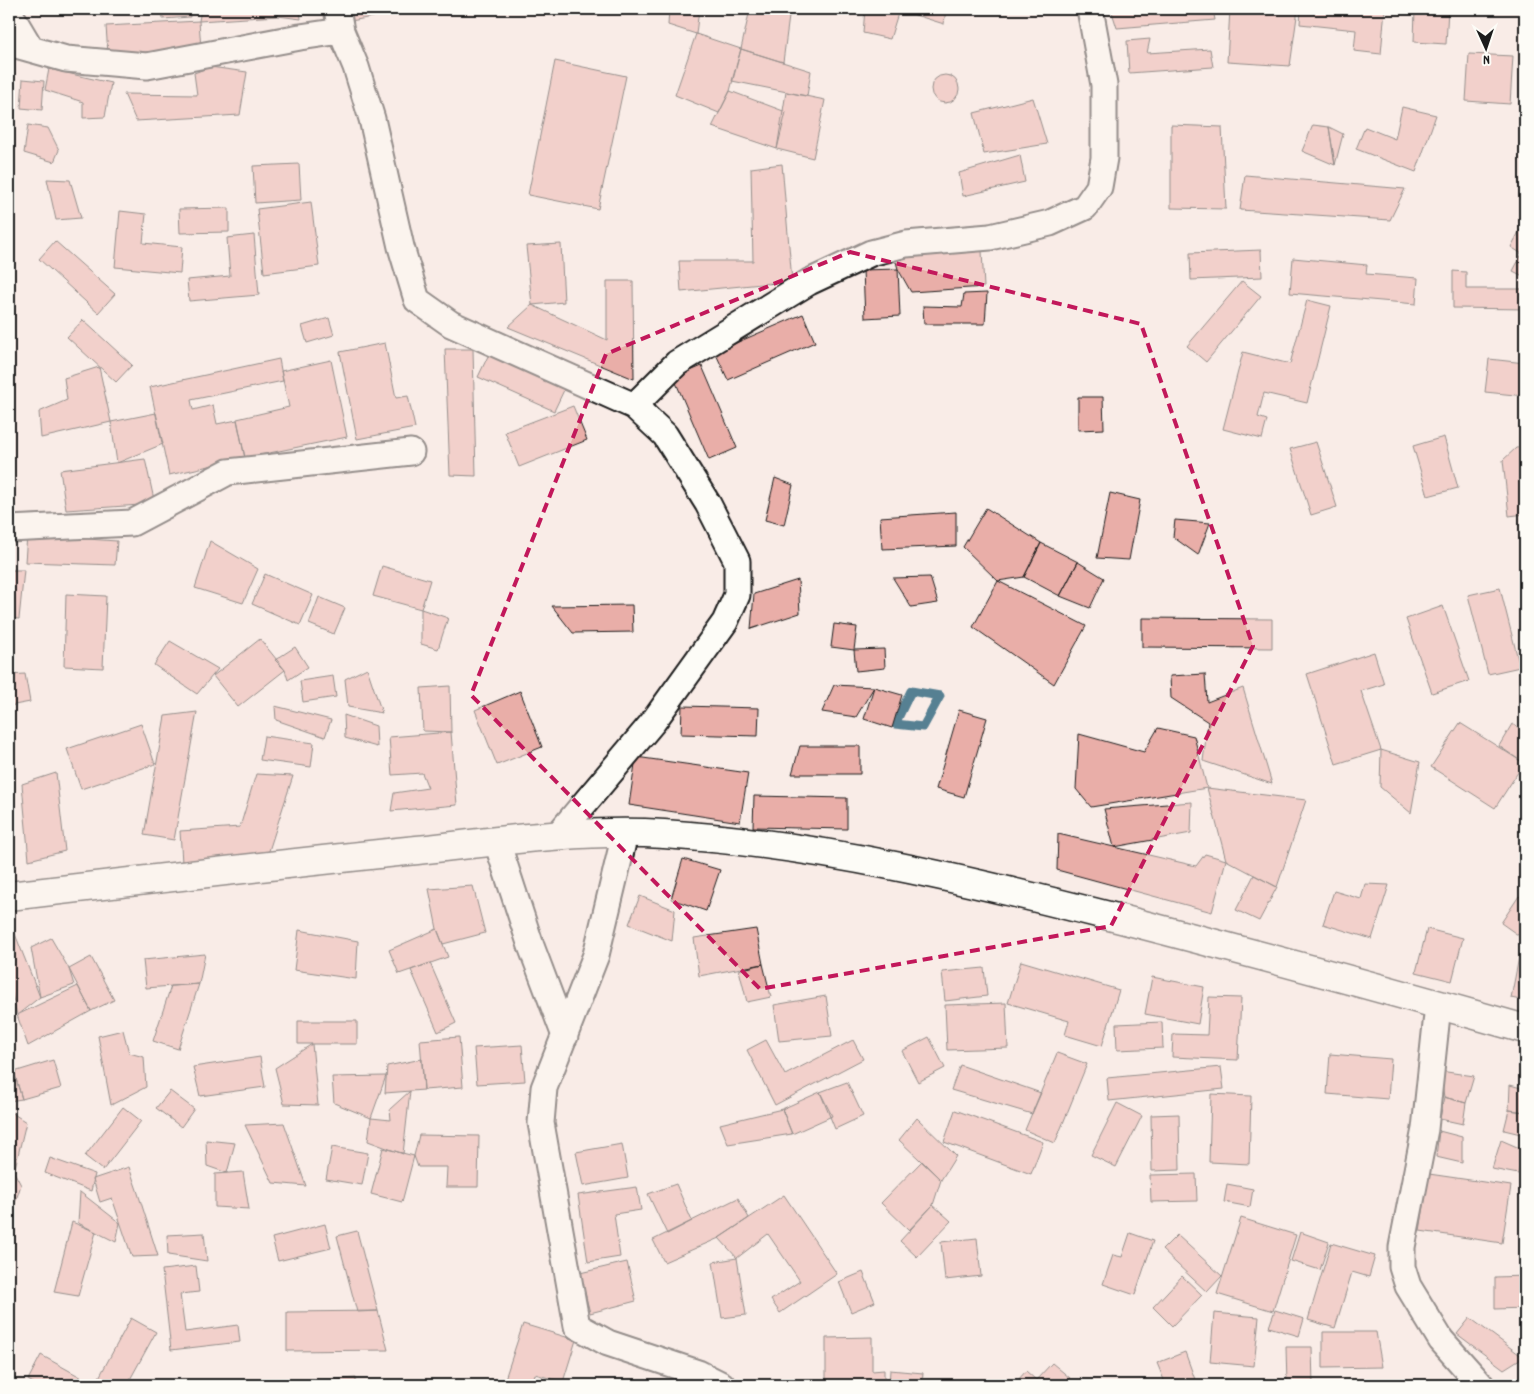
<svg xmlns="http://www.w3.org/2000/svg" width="1534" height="1394" font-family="Dekko,sans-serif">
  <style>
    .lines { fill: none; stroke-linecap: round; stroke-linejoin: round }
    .stream { stroke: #578092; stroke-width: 9 }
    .building { fill: #e9aea8; stroke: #1c1c1c }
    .street-casing { stroke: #1c1c1c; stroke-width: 29 }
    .secondary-casing { stroke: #1c1c1c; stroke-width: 31 }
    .street { stroke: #fdfcf7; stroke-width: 25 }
    .secondary { stroke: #fdfcf7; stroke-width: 28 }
    .marked { fill: none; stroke: #c2185b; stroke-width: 4; stroke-dasharray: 10 6; stroke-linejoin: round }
  </style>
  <rect width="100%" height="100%" fill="#f9ece7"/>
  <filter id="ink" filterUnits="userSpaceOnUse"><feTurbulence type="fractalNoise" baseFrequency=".02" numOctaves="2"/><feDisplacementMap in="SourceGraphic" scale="10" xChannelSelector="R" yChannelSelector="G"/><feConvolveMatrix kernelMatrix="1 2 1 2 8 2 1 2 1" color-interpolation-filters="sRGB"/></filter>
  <g filter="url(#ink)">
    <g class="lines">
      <path class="stream" d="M911 691 940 696 923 727 895 724Z"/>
    </g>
    <path class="building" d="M98 9H150L98 11Z
      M162 9H189L190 17 163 19Z
      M201 9H278V16L199 21Z
      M278 9H300L301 19 278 16Z
      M349 9H414L351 21Z
      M669 9H699L696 34 668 25Z
      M750 9H790L783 62 741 49Z
      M865 9H946L944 24 899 10 890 39 863 33Z
      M1111 9H1213L1215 20 1117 28Z
      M1230 9H1298L1290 66 1227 62Z
      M1301 9H1385L1381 54 1354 51 1356 30 1300 24Z
      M1415 9H1448L1446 44 1414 42Z
      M199 21 201 49 108 54 106 26Z
      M696 34 741 49 730 91 719 113 675 95Z
      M1150 39 1147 53 1210 49 1213 67 1129 73 1127 41Z
      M741 49 811 71 807 96 732 81Z
      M1469 54 1513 56 1510 104 1466 101Z
      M555 61 626 76 598 209 528 195Z
      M210 67 247 72 240 115 136 121 124 94 197 95 194 73Z
      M49 69 111 83 105 117 83 118V102L45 90Z
      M931 89a14 14 0 1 1 28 0a14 14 0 1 1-28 0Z
      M23 79 44 81 42 110 21 108Z
      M730 91 786 112 777 149 712 127Z
      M786 92 825 100 813 158 777 149Z
      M1033 98 1047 144 984 154 974 113Z
      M1402 107 1436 115 1416 172 1356 149 1365 127 1395 139Z
      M1525 112V149H1521Z
      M28 125 48 128 59 150 54 162 24 153Z
      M1171 125 1222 127 1226 209 1171 208Z
      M1313 125 1329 127 1335 165 1302 151Z
      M1329 127 1343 134 1335 165Z
      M1020 155 1025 182 963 196 959 173Z
      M299 164 301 200 255 203 253 166Z
      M782 164 792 281 681 292 679 261H753L751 168Z
      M1245 175 1405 189 1390 220 1240 210Z
      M47 179 70 180 81 218 56 220Z
      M311 202 319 266 264 273 257 209Z
      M229 208V232L180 233 179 209Z
      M120 211 146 214 143 243 182 247 180 273 115 267Z
      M1520 230 1525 233V277L1513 271 1522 254 1511 247Z
      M254 235 259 295 189 301 187 280 230 276 227 238Z
      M55 241 115 294 98 313 39 259Z
      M561 244 564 302 532 305 526 246Z
      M1261 250 1262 277 1191 280 1190 253Z
      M982 251 984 287 911 292 898 269 895 258Z
      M1293 258 1367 265 1366 274 1418 278 1416 304 1290 293Z
      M898 269 900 316 865 318 863 270Z
      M1453 271 1466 272V289H1525V309L1453 308Z
      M607 281H633L634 379 508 327 532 305 607 340Z
      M1242 281 1261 296 1206 362 1187 346Z
      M987 293 985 324H924L923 306 962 307 964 294Z
      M1307 300 1331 306 1307 403 1264 393 1258 417 1267 420 1262 439 1223 429 1243 352 1290 364Z
      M803 314 815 342 728 380 715 352Z
      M329 318 334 335 307 343 302 326Z
      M83 320 132 365 116 382 67 337Z
      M385 343 396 398 408 396 415 428 357 439 340 352Z
      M445 349H473L476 476 450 475Z
      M489 354 565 388 554 411 478 377Z
      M279 359 283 381 191 400 193 410 213 405 217 424 237 420 245 458 169 475 150 387Z
      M1489 359 1525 363V396L1485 392Z
      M331 360 347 437 245 458 237 419 289 407 281 371Z
      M702 366 737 448 709 460 674 378Z
      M99 367 111 422 41 438 39 412 67 400 64 378Z
      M1078 397H1103L1104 429 1078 430Z
      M573 406 587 440 519 467 505 432Z
      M156 413 163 444 117 463 111 422Z
      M1444 437 1458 488 1428 496 1413 446Z
      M1316 442 1337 507 1311 515 1290 449Z
      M1525 447V514L1509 516 1503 460 1516 448Z
      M145 459 155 504 66 510 60 470Z
      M775 478 793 485 784 525 765 520Z
      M1110 493 1140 500 1129 560 1097 558Z
      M986 508 1041 543 1024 577 998 581 963 547Z
      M956 512V546L882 549 880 517Z
      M1175 520 1210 523 1198 555 1173 537Z
      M27 535 117 541 115 565 25 562Z
      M210 541 258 569 243 603 195 588Z
      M1041 543 1078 562 1060 596 1024 577Z
      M1078 562 1104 578 1090 608 1060 596Z
      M382 566 430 580 421 609 373 596Z
      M9 570H24L19 619 9 618Z
      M265 574 313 595 300 625 252 604Z
      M930 577 938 603 911 607 893 578Z
      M798 580 800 613 751 629 754 594Z
      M998 581 1086 626 1054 684 973 627Z
      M1500 588 1520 667 1488 674 1468 595Z
      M66 594 106 596 103 668 64 666Z
      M319 597 345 608 334 634 309 624Z
      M632 605 633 632 573 633 552 606Z
      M1443 606 1469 681 1432 693 1406 619Z
      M421 609 448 618 438 649 421 644Z
      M1142 618 1272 619V648L1142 647Z
      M834 624 857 627 854 650 831 647Z
      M260 639 285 670 238 707 213 676Z
      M170 641 218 669 197 694 154 665Z
      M295 647 308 667 288 680 285 670 275 660Z
      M884 649 885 668 856 671 854 650Z
      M1374 652 1384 684 1361 691 1381 750 1336 764 1307 674Z
      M367 668 382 713 348 707 345 679Z
      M25 674 30 702 9 706V675Z
      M1205 674 1207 702 1243 688 1272 784 1203 761 1208 722 1171 698 1170 676Z
      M333 676 336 697 303 702 300 681Z
      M834 685 874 687 856 717 822 712Z
      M450 686 451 732 423 731 421 688Z
      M874 687 902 695 892 728 864 719Z
      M520 691 542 747 497 765 475 710Z
      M275 706 331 720 325 737 276 720Z
      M682 706 759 708 758 736 681 734Z
      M959 710 987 718 964 797 936 789Z
      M197 712 174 840 144 835 165 716Z
      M344 715 376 726 377 747 345 738Z
      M1460 723 1524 763 1495 808 1431 767Z
      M141 724 155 764 81 789 67 749Z
      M1512 724 1525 731V764L1499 746Z
      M1158 728 1194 736 1207 788 1091 807 1076 789 1079 734 1144 752Z
      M451 732 457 805 391 811 394 793 428 788 422 773 392 775 389 737Z
      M264 736 314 743 311 767 260 760Z
      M800 746H860V774H792Z
      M1381 750 1420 762 1411 813 1380 787Z
      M636 757 748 773 740 822 629 805Z
      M56 773 65 851 29 860 22 784Z
      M256 774 293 776 267 857 182 863 180 831 240 827Z
      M1207 788 1306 800 1277 887 1226 860Z
      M754 796 847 798V829L753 827Z
      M1192 802 1191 833 1114 847 1104 809Z
      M1058 834 1196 866 1205 854 1226 860 1212 912 1057 870Z
      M683 859 720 870 706 911 671 899Z
      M1254 875 1277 887 1259 921 1236 910Z
      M1365 884 1389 885 1372 939 1323 924 1334 891 1361 899Z
      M473 886 485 933 443 944 437 929 429 889Z
      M640 896 675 910 672 941 629 924Z
      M1519 896 1525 900V940L1501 923Z
      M9 928 13 929 40 997 17 1015 9 982Z
      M437 929 448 957 399 974 389 950Z
      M756 929 763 964 699 976 694 938Z
      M1427 929 1463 938 1452 981 1416 972Z
      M299 930 358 941 356 979 294 970Z
      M51 938 69 969 74 985 40 997 31 948Z
      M205 954 199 984 146 988 143 960Z
      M91 957 114 1000 91 1011 69 969Z
      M1519 957 1525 958V1001L1511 998Z
      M1021 961 1119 990 1102 1046 1065 1035 1069 1021 1008 1003Z
      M430 963 456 1023 438 1032 411 970Z
      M763 964 771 997 747 1002 739 970Z
      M984 968 987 996 945 1001 942 972Z
      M1152 977 1204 987 1198 1024 1145 1014Z
      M199 984 178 1049 153 1041 171 986Z
      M78 986 91 1011 28 1046 17 1015Z
      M826 996 832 1036 779 1041 774 1005Z
      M1209 997 1241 998 1238 1060 1172 1057 1173 1034 1207 1035Z
      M1006 1003 1008 1048 947 1050 945 1005Z
      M9 1016H11L14 1072 22 1099 9 1101Z
      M298 1021H357V1044H298Z
      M1162 1022 1163 1048 1117 1050 1116 1024Z
      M123 1030 129 1053 144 1057 146 1087 111 1105 98 1036Z
      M459 1037 463 1087 424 1090 420 1040Z
      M929 1037 945 1068 918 1082 902 1051Z
      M766 1040 785 1075 853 1040 863 1059 775 1105 747 1050Z
      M312 1044 318 1105 284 1104 275 1068Z
      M522 1045 525 1081 477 1084 474 1048Z
      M1057 1053 1087 1064 1055 1143 1025 1130Z
      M1330 1054 1391 1059 1388 1099 1327 1094Z
      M260 1057 265 1087 200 1096 193 1067Z
      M422 1059 424 1090 385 1093 387 1066Z
      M53 1060 61 1088 22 1099 14 1072Z
      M960 1065 1041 1093 1032 1114 951 1090Z
      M1221 1067 1224 1089 1109 1101 1107 1078Z
      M1440 1071 1474 1076 1466 1103 1444 1097Z
      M386 1076 371 1118 334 1103 332 1077Z
      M847 1082 863 1116 835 1129 820 1092Z
      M1510 1085 1525 1089V1112L1509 1110Z
      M170 1091 194 1109 181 1127 156 1108Z
      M410 1091 403 1154 368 1141 371 1118 391 1120 390 1109Z
      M820 1092 832 1116 792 1134 782 1109Z
      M1211 1094 1251 1096 1249 1164 1209 1162Z
      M1444 1097 1466 1103 1463 1124 1440 1119Z
      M1117 1103 1142 1116 1116 1167 1091 1155Z
      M123 1107 141 1121 103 1170 85 1156Z
      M782 1109 792 1134 728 1144 720 1124Z
      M955 1110 1043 1142 1031 1174 944 1142Z
      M1509 1110 1525 1112V1135L1504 1130Z
      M9 1111 26 1122 14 1172 21 1185 9 1221Z
      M1179 1114 1180 1170 1152 1171 1151 1115Z
      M917 1118 956 1156 941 1180 899 1140Z
      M284 1123 306 1186 273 1183 245 1125Z
      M1439 1131 1462 1137V1163L1436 1157Z
      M419 1135 479 1136 478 1187H446L447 1167H418L414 1156Z
      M206 1140 235 1143 227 1173 207 1166Z
      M1501 1140 1524 1150 1518 1174 1492 1169Z
      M622 1144 628 1178 583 1186 576 1152Z
      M332 1147 368 1153 362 1185 326 1179Z
      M383 1148 414 1156 402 1202 371 1194Z
      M50 1158 95 1174 91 1191 45 1173Z
      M922 1161 941 1180 933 1205 909 1230 881 1203Z
      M129 1167 137 1190 158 1256 132 1257 112 1198 100 1202 93 1179Z
      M243 1172 249 1209 215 1207V1174Z
      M1196 1174 1197 1201 1151 1202 1150 1175Z
      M1429 1174 1511 1186 1502 1243 1420 1231Z
      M676 1184 692 1221 667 1234 648 1194Z
      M1227 1184 1253 1189 1250 1207 1224 1202Z
      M637 1187 641 1210 614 1214 620 1257 588 1262 578 1195Z
      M80 1192 120 1223 116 1242 78 1223Z
      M784 1195 837 1274 780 1313 771 1300 800 1281 768 1234 737 1258 719 1238Z
      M738 1198 749 1218 719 1238 664 1262 653 1240Z
      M933 1205 951 1221 917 1257 900 1241Z
      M1241 1218 1296 1235 1273 1311 1217 1294Z
      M72 1222 96 1232 78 1296 54 1292Z
      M325 1224 331 1248 278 1261 272 1238Z
      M357 1231 378 1311 357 1312 337 1236Z
      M1300 1232 1329 1242 1320 1270 1291 1261Z
      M204 1233 207 1261 168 1255 167 1235Z
      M1130 1233 1153 1241 1135 1295 1103 1284 1113 1255 1122 1257Z
      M1177 1235 1222 1276 1207 1292 1162 1250Z
      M977 1238 981 1276 945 1280 941 1242Z
      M1331 1243 1375 1256 1369 1277 1352 1272 1335 1328 1308 1320Z
      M737 1258 746 1315 722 1318 713 1262Z
      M627 1262 636 1301 590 1313 580 1273Z
      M196 1266 199 1292 180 1294 185 1332 238 1325 240 1342 171 1350 162 1270Z
      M863 1272 875 1302 851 1312 839 1282Z
      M1182 1276 1202 1295 1172 1326 1153 1307Z
      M1525 1276V1308L1495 1309V1277Z
      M1275 1310 1304 1319 1299 1336 1269 1327Z
      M378 1311 388 1350 287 1351V1312Z
      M1214 1313 1259 1317 1254 1366 1210 1362Z
      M131 1318 156 1332 127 1385H37L28 1380 41 1355 95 1385Z
      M1470 1318 1523 1357 1504 1369 1457 1334Z
      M523 1324 576 1340 563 1382 535 1374 531 1385H503Z
      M1323 1332H1376L1382 1367 1323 1368Z
      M872 1337V1371L884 1370V1385H826V1338Z
      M1286 1347H1312L1313 1385H1287Z
      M1185 1352 1197 1385H1166L1157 1363Z
      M1052 1363 1070 1378 1063 1385H1024L1018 1380 1026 1371 1036 1380Z
      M890 1370 923 1373 922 1385H889Z
      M356 1378V1385H323V1380Z"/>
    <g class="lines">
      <g class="street-casing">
        <path id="street" d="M337 9 341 31 356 67 372 119 401 247 417 300 451 324 634 406 665 435 708 504 737 561V595L725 622 653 722 557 836
          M9 12 31 49
          M9 43 66 59 147 66 300 37 341 31
          M634 406 677 363 809 282 871 253 906 244 990 237 1050 223 1085 207 1099 187 1104 158V85L1090 9
          M9 529 132 523 228 472 411 452
          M625 834 596 955 544 1088 541 1123 577 1326 608 1343 698 1373 722 1385
          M497 842 531 946 565 1036
          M1438 1005 1425 1129 1402 1247V1267L1408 1286 1441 1340 1481 1385"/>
      </g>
      <g class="secondary-casing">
        <path id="secondary" d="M9 896C145 880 281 864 417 850 498 841 583 829 664 834 819 844 972 881 1121 919 1256 954 1391 991 1525 1029"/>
      </g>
      <use href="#street" class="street"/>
      <use href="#secondary" class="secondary"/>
    </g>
  </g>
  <path d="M0 0H1534V1394H0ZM850 252 1141 324 1253 646 1111 926 760 989 471 695 606 354Z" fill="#f9ece7" fill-opacity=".55" fill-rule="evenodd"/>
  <path class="marked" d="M850 252 1141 324 1253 646 1111 926 760 989 471 695 606 354Z"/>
  <rect width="1534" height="1394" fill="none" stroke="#fdfcf7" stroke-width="30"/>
  <rect x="15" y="15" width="1504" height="1364" fill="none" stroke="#1c1c1c" stroke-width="2" filter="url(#ink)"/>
  <g transform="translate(1486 48) rotate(177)" stroke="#fdfcf7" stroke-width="4" paint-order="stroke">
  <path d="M0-4L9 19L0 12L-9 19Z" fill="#1c1c1c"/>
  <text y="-8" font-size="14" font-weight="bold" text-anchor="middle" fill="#1c1c1c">N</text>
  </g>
</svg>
